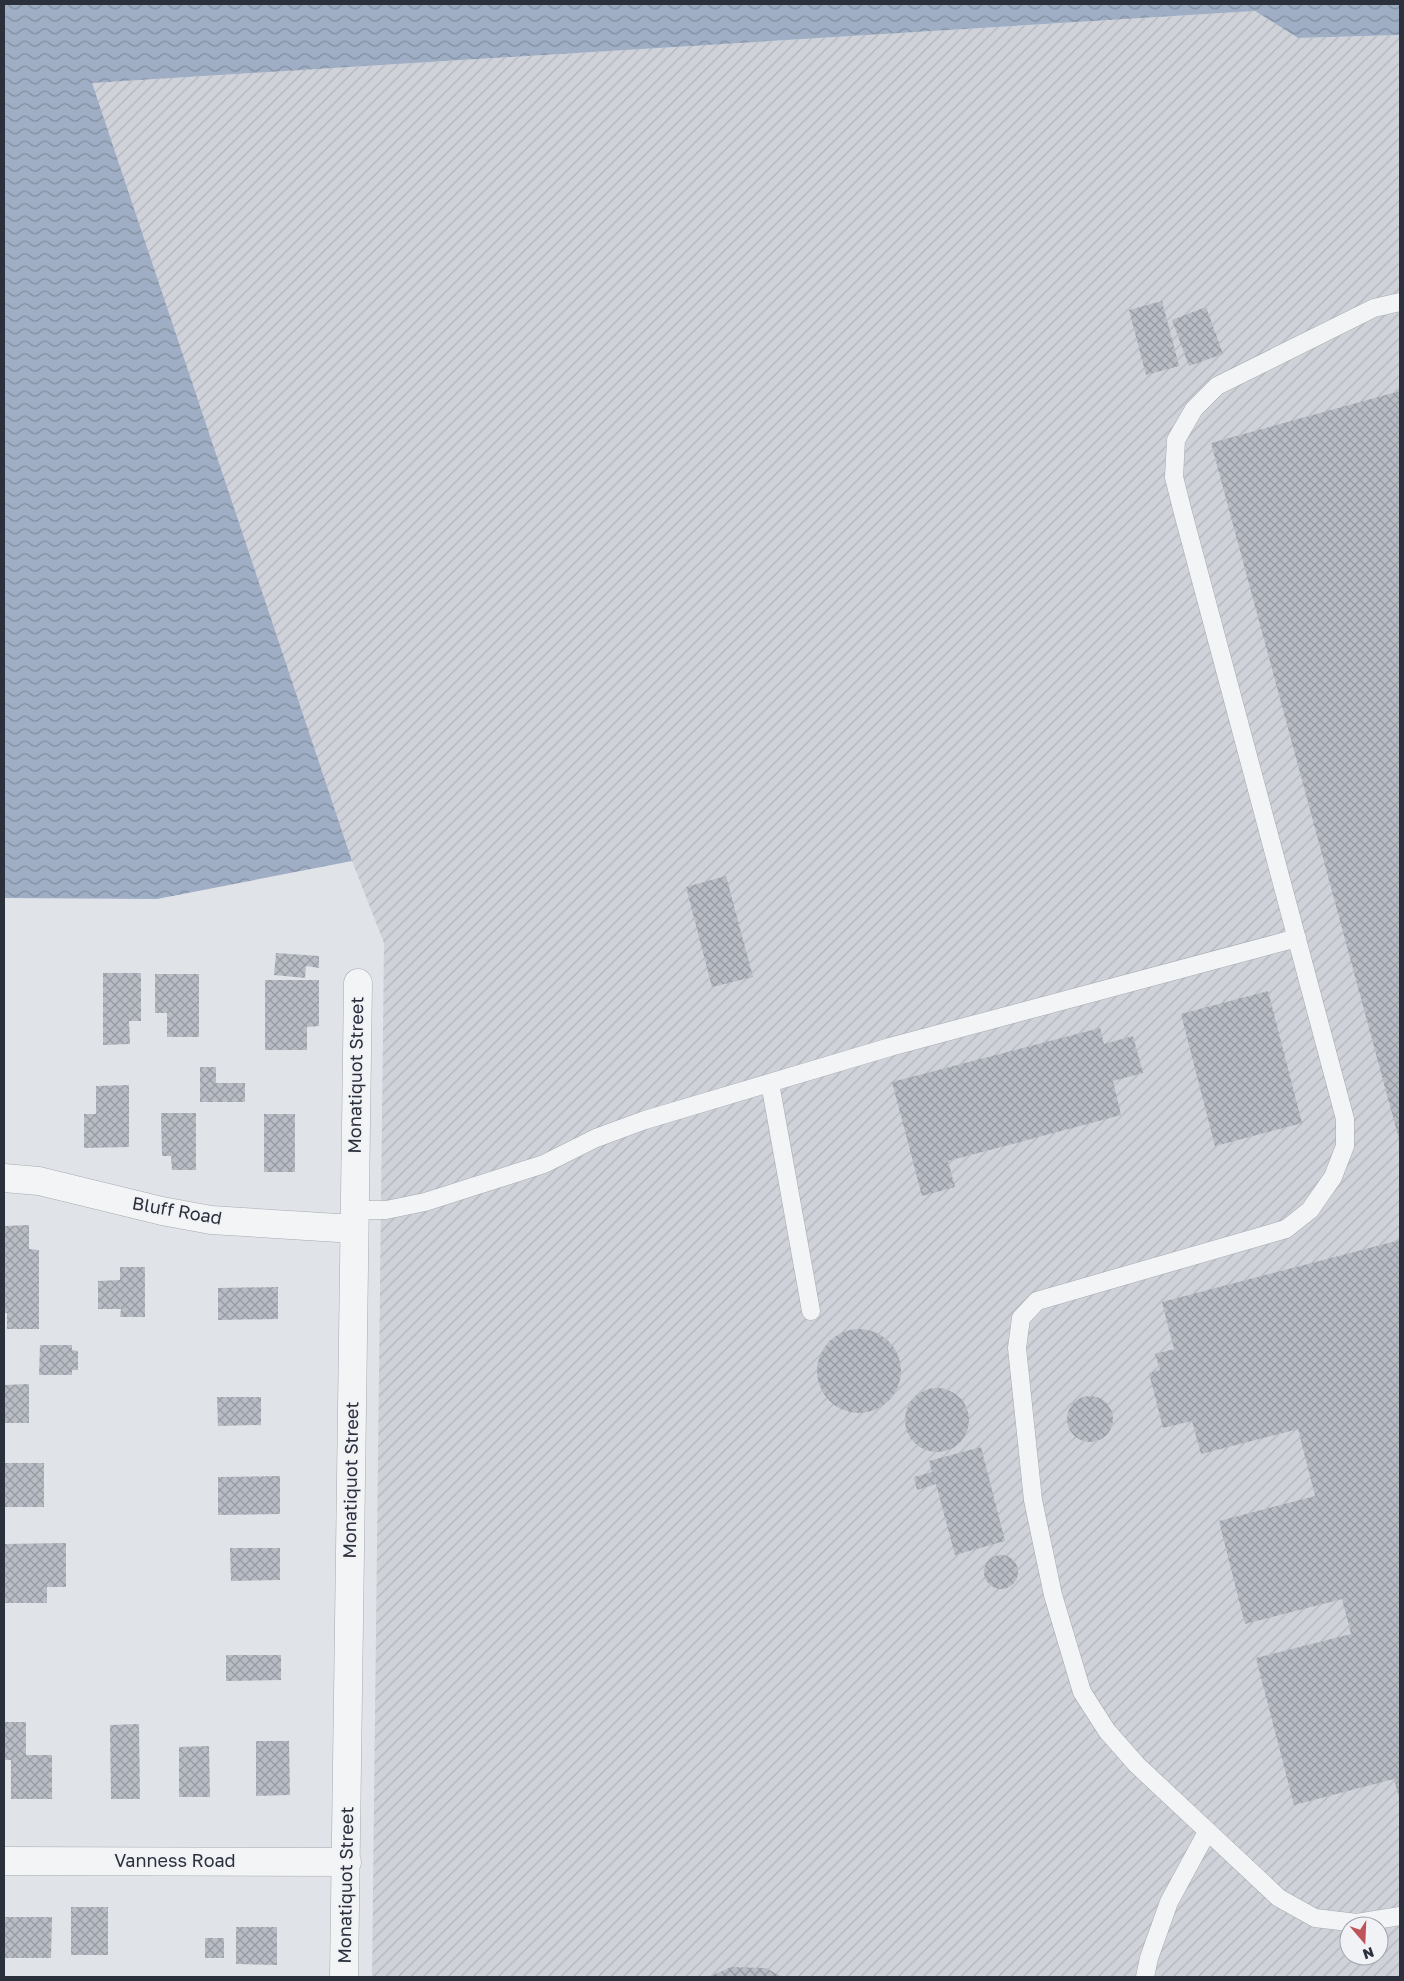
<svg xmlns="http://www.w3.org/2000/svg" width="1404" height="1981" font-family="'Golos Text',sans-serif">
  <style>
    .industrial { fill: url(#industrial-furrows); fill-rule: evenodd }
    .water { fill: url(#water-waves) }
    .building { fill: url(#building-cross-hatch) }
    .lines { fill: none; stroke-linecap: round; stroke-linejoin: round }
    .service-casing { stroke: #a6aab1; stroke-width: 19 }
    .minor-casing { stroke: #a6aab1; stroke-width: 29 }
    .service { stroke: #f3f4f6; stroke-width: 18 }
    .minor { stroke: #f3f4f6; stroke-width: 28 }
    .labels { text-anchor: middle; stroke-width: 4; stroke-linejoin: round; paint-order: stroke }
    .street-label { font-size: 18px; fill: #2b303d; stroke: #f0f2f5 }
  </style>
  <defs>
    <pattern id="industrial-furrows" width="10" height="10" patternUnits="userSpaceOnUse" patternTransform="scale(1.25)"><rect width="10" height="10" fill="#cfd2d9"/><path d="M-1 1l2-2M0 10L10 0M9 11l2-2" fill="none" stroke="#b2b5bb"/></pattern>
    <pattern id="water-waves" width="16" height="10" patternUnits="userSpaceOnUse" patternTransform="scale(1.25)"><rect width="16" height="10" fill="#9faec4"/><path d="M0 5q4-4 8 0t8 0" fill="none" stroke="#828ea0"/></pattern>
    <pattern id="building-cross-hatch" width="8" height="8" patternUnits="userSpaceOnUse" patternTransform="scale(1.25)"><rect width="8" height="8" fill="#b8bcc4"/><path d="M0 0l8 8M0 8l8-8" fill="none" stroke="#9699a0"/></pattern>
  </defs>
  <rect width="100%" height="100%" fill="#e0e3e8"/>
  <path class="industrial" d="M1255 11 1298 38 1400 35V1977H372L384 943 352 861 91 83ZM1349 1926H1379V1956H1349Z"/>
  <path class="water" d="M4 4H1400V35L1298 38 1255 11 92 83 352 861 157 899 4 898Z"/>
  <path class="building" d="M1162 301 1179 366 1146 375 1129 310Z
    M1206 307 1223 354 1189 366 1172 320Z
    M1400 391V1143L1211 443Z
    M726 876 753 977 712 987 686 887Z
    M276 953 319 956V968L306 966 305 978 274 975Z
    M103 973H141V1021H129L130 1044 103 1045Z
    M155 974H199V1037H167V1013H155Z
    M265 980H319V1026L307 1027V1050H265Z
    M1268 991 1302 1123 1215 1146 1181 1014Z
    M1100 1028 1104 1044 1133 1036 1143 1073 1113 1081 1121 1115 948 1161 955 1187 922 1196 892 1082Z
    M200 1067H216V1083H245V1102H200Z
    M129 1085V1147L84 1148V1114H96V1086Z
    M161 1113H196V1170H172L171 1156H162Z
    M264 1114H295V1172H264Z
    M29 1225V1249L39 1250V1329H7V1313H4V1226Z
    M1400 1240V1801L1394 1779 1294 1805 1256 1658 1351 1634 1342 1599 1245 1624 1219 1521 1315 1496 1298 1429 1201 1454 1192 1421 1163 1428 1149 1373 1160 1370 1155 1354 1174 1349 1162 1302Z
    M120 1267H145V1317H120L121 1309H98V1281L120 1280Z
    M278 1287V1319L218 1320V1288Z
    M817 1371a42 42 0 1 1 84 0a42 42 0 1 1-84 0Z
    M40 1345H72V1350L78 1351V1370H72V1375H39Z
    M29 1384V1423H4V1385Z
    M905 1420a32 32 0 1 1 64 0a32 32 0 1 1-64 0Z
    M1067 1419a23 23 0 1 1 46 0a23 23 0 1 1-46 0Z
    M217 1397H261V1425L218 1426Z
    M981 1447 1005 1541 955 1555 936 1484 917 1490 914 1477 932 1472 929 1461Z
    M4 1463H44V1507H4Z
    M280 1476V1514L218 1515V1477Z
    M66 1543V1587H47V1603H4V1544Z
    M230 1548H280V1580L231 1581Z
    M984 1572a17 17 0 1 1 34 0a17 17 0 1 1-34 0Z
    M226 1655H281V1680L226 1681Z
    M4 1722H26V1755H52V1799H11V1760H4Z
    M139 1724 140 1799H111L110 1725Z
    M256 1741H289L290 1795 256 1796Z
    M209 1746 210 1797H179V1747Z
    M71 1907H108V1955H71Z
    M4 1917H52L51 1958H4Z
    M236 1927H277V1965L236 1964Z
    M205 1938H224V1958H205Z
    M731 1967 766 1968 782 1977H709Z"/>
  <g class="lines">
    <g class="service-casing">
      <path id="service" d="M1400 302 1374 308 1217 386 1194 409 1176 440 1174 477 1182 509 1345 1119V1146L1333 1177 1310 1210 1286 1229 1037 1301 1021 1318 1017 1348 1033 1500 1053 1595 1082 1692 1107 1731 1137 1765 1279 1898 1315 1918 1357 1923 1400 1916
        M770 1083 811 1311
        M354 1210H386L425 1202 544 1164 596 1138 645 1120 890 1047 1297 938
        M1145 1977 1149 1958 1169 1902 1207 1832"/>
    </g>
    <g class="minor-casing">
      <path id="minor" d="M4 1178 39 1181 162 1211 211 1220 354 1229
        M4 1861 347 1862
        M344 1977 358 983"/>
    </g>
    <use href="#service" class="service"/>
    <use href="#minor" class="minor"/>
  </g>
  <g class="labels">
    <g class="street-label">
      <text transform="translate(356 1075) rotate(-89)" y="6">Monatiquot Street</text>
      <text transform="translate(177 1211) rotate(10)" y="6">Bluff Road</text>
      <text transform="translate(351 1480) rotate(-89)" y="6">Monatiquot Street</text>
      <text x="175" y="1867">Vanness Road</text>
      <text transform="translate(346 1885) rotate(-89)" y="6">Monatiquot Street</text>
    </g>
  </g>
  <rect width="1404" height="1981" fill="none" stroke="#2b303d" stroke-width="10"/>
  <g transform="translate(1364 1941) rotate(161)"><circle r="24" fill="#f0f2f5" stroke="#a1a4ab"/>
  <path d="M0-4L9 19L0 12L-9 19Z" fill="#c0535a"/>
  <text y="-8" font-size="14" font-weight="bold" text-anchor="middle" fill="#2b303d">N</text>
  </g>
</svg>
